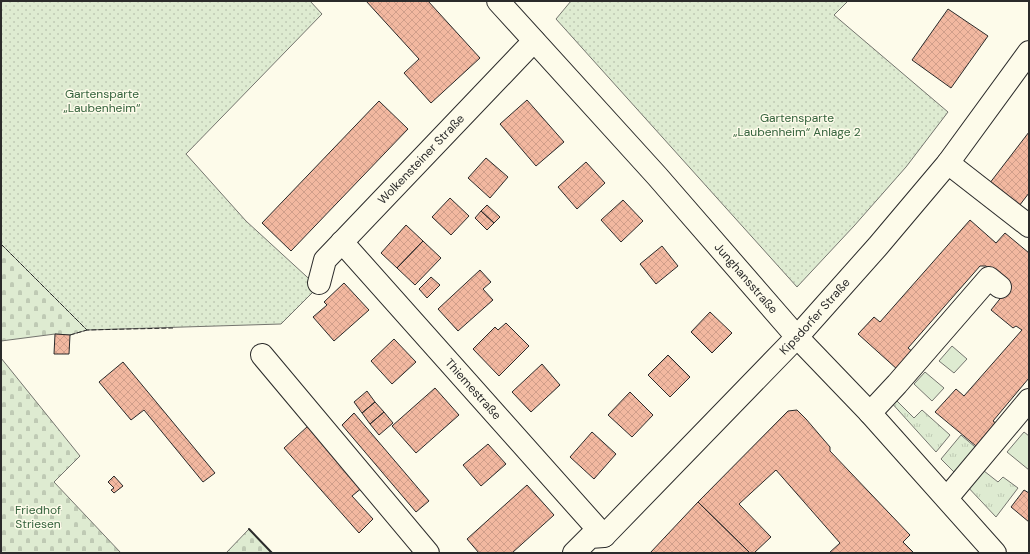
<svg xmlns="http://www.w3.org/2000/svg" width="1030" height="554" font-family="'DM Sans',sans-serif">
  <style>
    .grass { fill: url(#grass-tufts); stroke: #74746e }
    .cemetery { fill: url(#cemetery-stones); stroke: #74746e }
    .park { fill: #deebd1; stroke: #74746e }
    .garden { fill: url(#garden-dots); stroke: #74746e }
    .building { fill: url(#building-cross-hatch); stroke: #2b2b2b }
    .lines { fill: none; stroke-linecap: round; stroke-linejoin: round }
    .minor-casing { stroke: #2b2b2b; stroke-width: 24 }
    .minor { stroke: #fdfbea; stroke-width: 22 }
    .fence { stroke: #2b2b2b; stroke-width: 1; stroke-dasharray: 5 2; stroke-linecap: butt }
    .wall { stroke: #2b2b2b; stroke-width: 2 }
    .labels { text-anchor: middle; stroke-width: 3; stroke-linejoin: round; paint-order: stroke }
    .park-label { font-size: 12px; fill: #34623c; stroke: #fdfbea }
    .street-label { font-size: 12px; fill: #2b2b2b; stroke: #fdfbea }
  </style>
  <defs>
    <pattern id="grass-tufts" width="24" height="20" patternUnits="userSpaceOnUse"><rect width="24" height="20" fill="#deebd1"/><path d="M3 7l-1-3M5 7V3M7 7l1-3M15 17l-1-3M17 17v-4M19 17l1-3" fill="none" stroke="#bfcab4"/></pattern>
    <pattern id="cemetery-stones" width="16" height="16" patternUnits="userSpaceOnUse"><rect width="16" height="16" fill="#deebd1"/><path d="M2 7V4a2 2 0 0 1 4 0v3zM10 15v-3a2 2 0 0 1 4 0v3z" fill="#bfcab4"/></pattern>
    <pattern id="garden-dots" width="8" height="8" patternUnits="userSpaceOnUse"><rect width="8" height="8" fill="#deebd1"/><path d="M2 2h.1M6 6h.1" fill="none" stroke="#bfcab4" stroke-width="1.8" stroke-linecap="round"/></pattern>
    <pattern id="building-cross-hatch" width="8" height="8" patternUnits="userSpaceOnUse"><rect width="8" height="8" fill="#f2b8a0"/><path d="M0 0l8 8M0 8l8-8" fill="none" stroke="#d09e8a"/></pattern>
  </defs>
  <rect width="100%" height="100%" fill="#fdfbea"/>
  <path class="grass" d="M889 400H896L914 418 922 410 950 435 936 452Z
    M961 435 981 452 959 477 941 459Z
    M979 467 998 482 1003 477 1018 488 996 517 965 484Z"/>
  <path class="cemetery" d="M1 244 87 330 70 335 55 334 1 341Z
    M1 358 80 456 54 482 121 553H1Z
    M249 529 272 553H226Z"/>
  <path class="park" d="M952 346 967 359 954 373 939 361Z
    M925 372 944 388 932 401 914 384Z
    M1024 432 1029 436V470L1007 452Z"/>
  <path class="garden" d="M1 1H310L322 14 186 154 246 221 318 287 281 324 87 330 1 244Z
    M571 1H848L834 15 948 112 906 167 854 226 797 287 556 19Z"/>
  <path class="building" d="M366 1H428L480 58 431 103 404 73 419 59Z
    M948 9 988 36 951 88 912 60Z
    M527 100 564 142 536 166 500 124Z
    M379 101 408 129 291 251 262 223Z
    M1029 132V193L1016 210 986 188Z
    M486 158 508 177 490 198 468 178Z
    M586 162 605 183 577 209 558 187Z
    M450 198 469 216 451 235 432 217Z
    M623 200 643 221 621 242 601 220Z
    M487 205 500 217 494 223 481 211Z
    M481 211 494 223 487 230 475 218Z
    M970 220 996 243 1005 233 1029 253V378L993 421 1001 427 982 451 935 412 956 389 964 396 1022 330 1016 326 1013 328 991 310 1011 285 986 266H980L908 348 914 353 898 370 858 334 874 317 880 322Z
    M406 225 423 241 397 268 381 253Z
    M423 241 441 258 415 285 397 268Z
    M662 246 678 266 656 284 640 264Z
    M480 270 491 282 483 289 493 300 458 331 438 309Z
    M431 277 440 285 427 298 419 289Z
    M344 283 369 310 334 341 313 317 327 305 324 302Z
    M710 312 732 333 712 353 691 332Z
    M506 323 529 346 499 376 473 349 495 327 498 330Z
    M55 334 70 335 69 354H54Z
    M394 339 416 362 392 384 371 361Z
    M668 355 690 377 670 397 648 375Z
    M123 362 215 473 203 482 144 410 131 420 99 382Z
    M542 364 560 385 531 412 512 392Z
    M435 388 459 415 416 453 392 426Z
    M367 391 375 402 362 413 354 402Z
    M630 392 653 415 632 437 608 415Z
    M375 402 384 412 370 424 362 413Z
    M797 410 806 419 830 447V451L910 535 903 542 914 553H829L840 543 776 470 739 504 771 537 754 553H750L698 502 788 411Z
    M384 412 393 423 379 435 370 424Z
    M354 413 429 501 416 512 342 425Z
    M308 426 363 487 352 496 373 519 359 533 284 448Z
    M592 432 616 454 594 479 570 457Z
    M488 444 506 464 481 486 463 465Z
    M114 476 123 486 114 493 111 490 114 488 108 482Z
    M527 485 554 515 512 553H479L467 539Z
    M1024 490 1029 493V522L1011 507Z
    M698 502 750 553H650Z"/>
  <g class="lines">
    <g class="minor-casing">
      <g id="minor">
        <path id="s1" d="M498 1 657 176 797 337 870 413 995 553"/>
        <path d="M948 163 1029 226"/>
        <path id="s2" d="M342 242 604 536"/>
        <path id="s3" d="M319 283 325 260 534 41"/>
        <path d="M262 355 428 553"/>
        <path d="M870 413 897 384 989 278 1000 287"/>
        <path d="M947 498 1029 400"/>
        <path id="s4" d="M574 553 590 537 604 536 797 337 878 246 948 163 1029 52"/>
      </g>
    </g>
    <use href="#minor" class="minor"/>
    <path class="fence" d="M1 244 87 330 173 328
      M70 335 87 330"/>
    <path class="wall" d="M249 529 272 553"/>
  </g>
  <g class="labels">
    <g class="park-label">
      <text x="102" y="98">Gartensparte<tspan x="102" dy="14">„Laubenheim“</tspan></text>
      <text x="797" y="122">Gartensparte<tspan x="797" dy="14">„Laubenheim“ Anlage 2</tspan></text>
      <text x="38" y="514">Friedhof<tspan x="38" dy="14">Striesen</tspan></text>
    </g>
    <g class="street-label">
      <text dy="4" stroke="none"><textPath href="#s3" startOffset="163">Wolkensteiner Straße</textPath></text>
      <text dy="4" stroke="none"><textPath href="#s1" startOffset="372">Junghansstraße</textPath></text>
      <text dy="4" stroke="none"><textPath href="#s4" startOffset="341">Kipsdorfer Straße</textPath></text>
      <text dy="4" stroke="none"><textPath href="#s2" startOffset="197">Thiemestraße</textPath></text>
    </g>
  </g>
  <rect width="1030" height="554" fill="none" stroke="#2b2b2b" stroke-width="4"/>
</svg>
